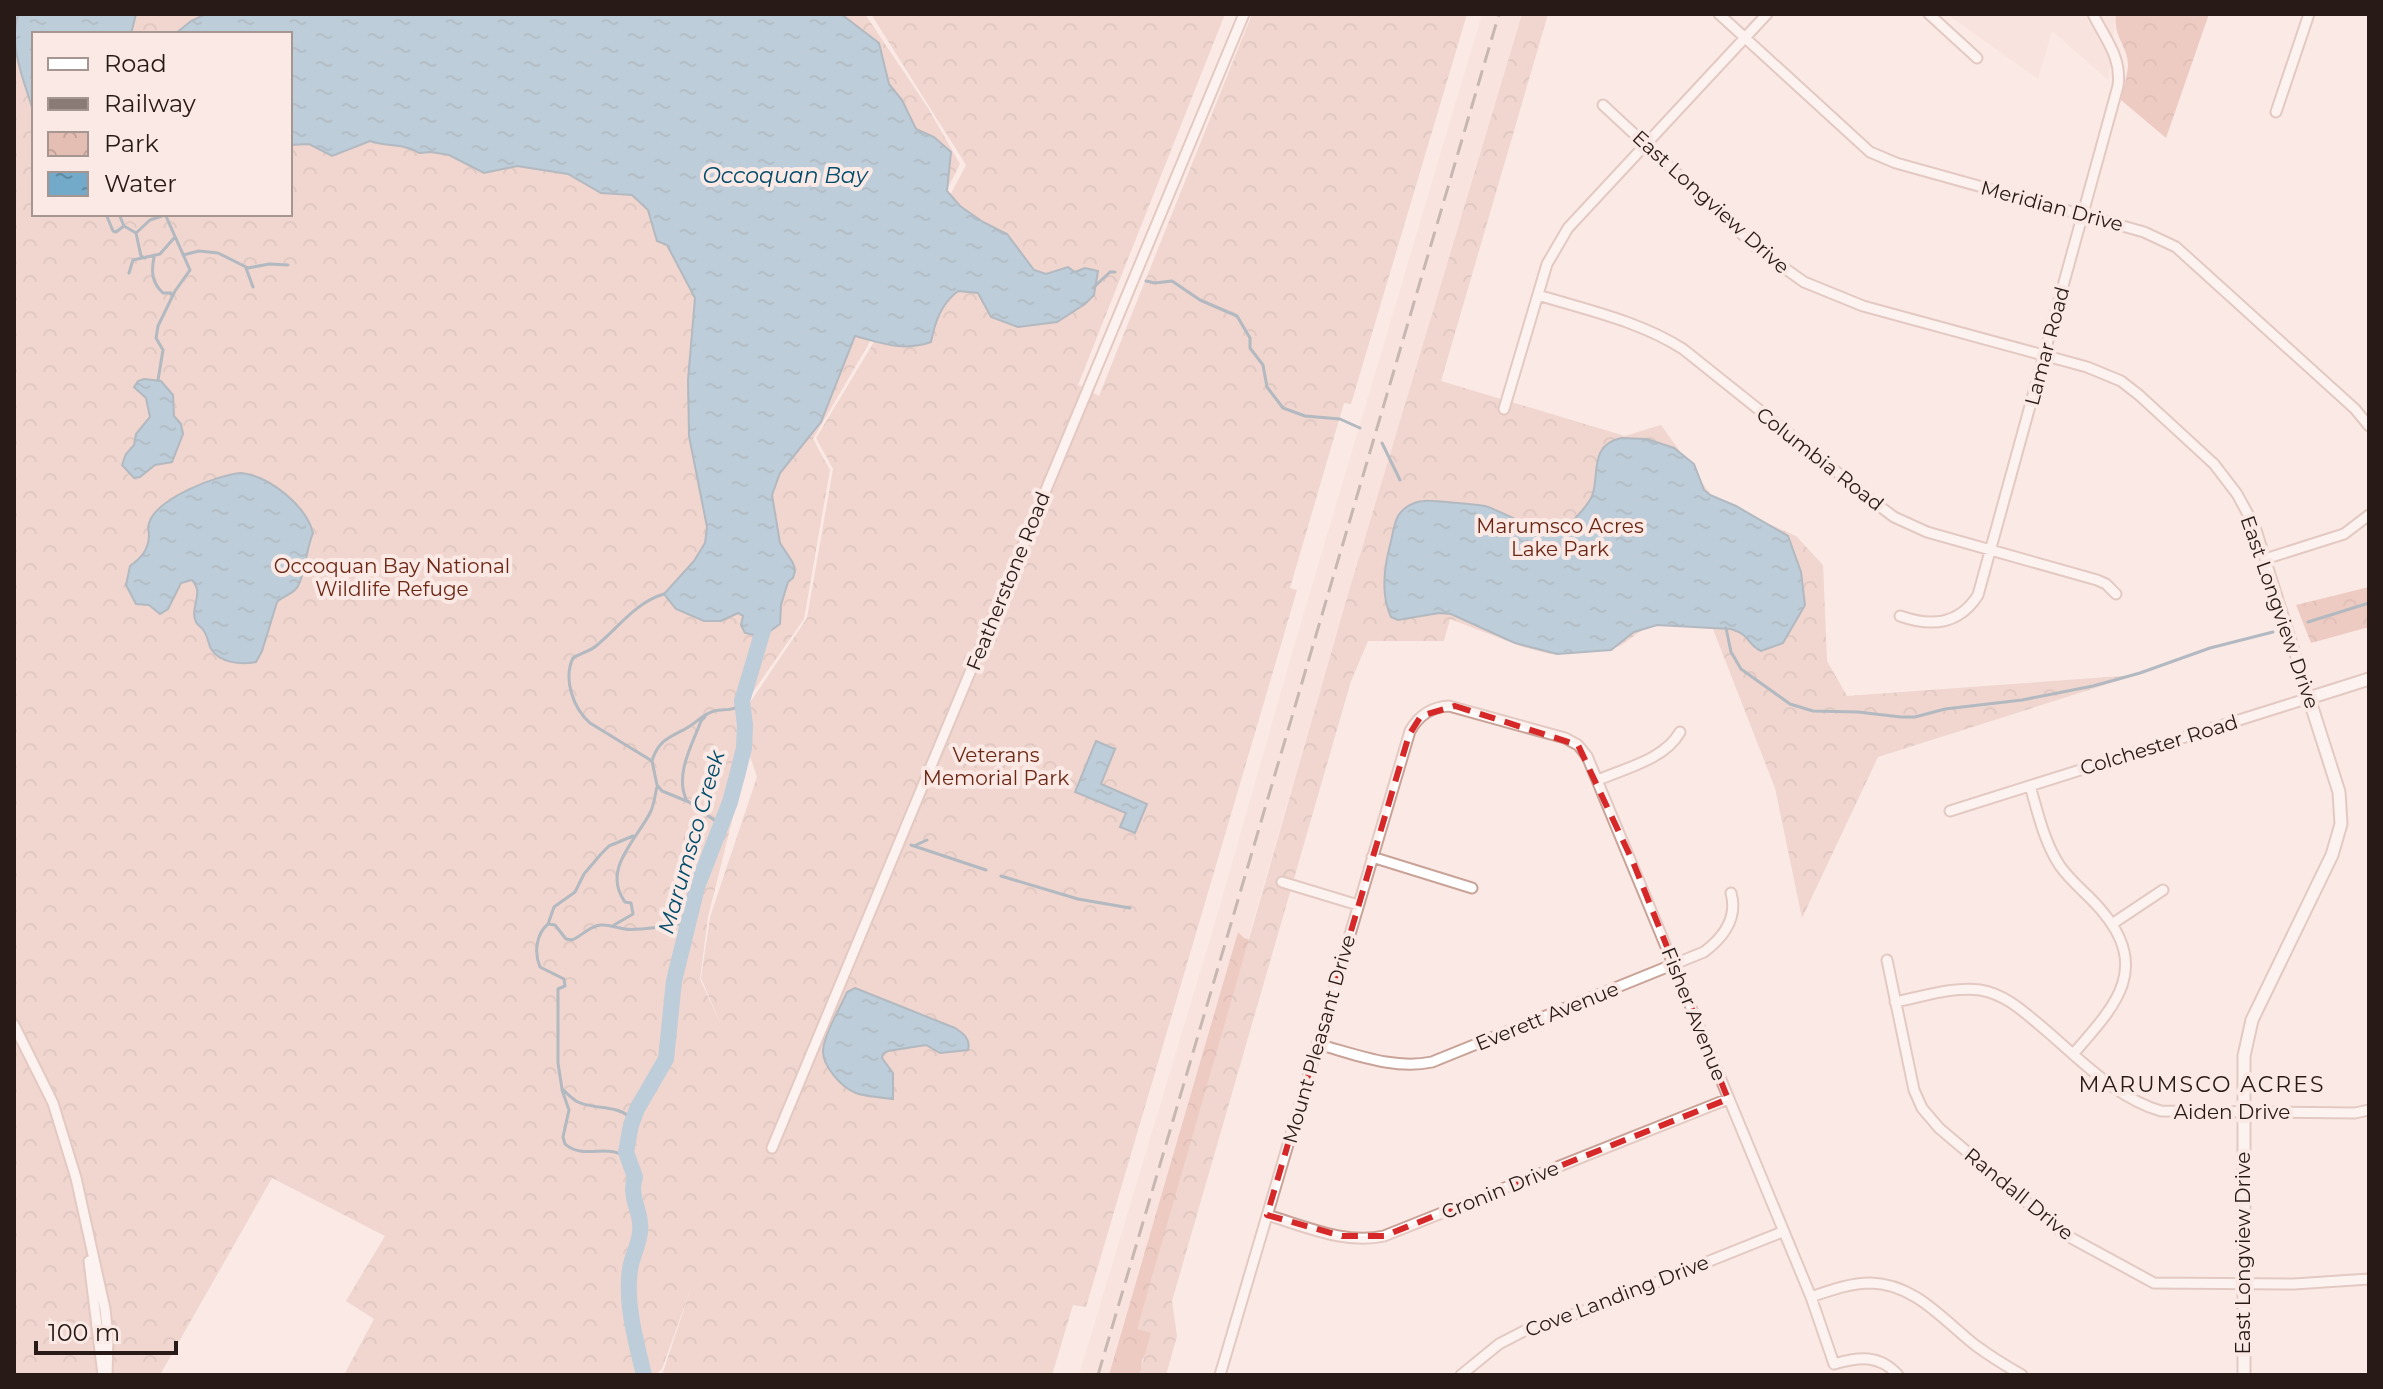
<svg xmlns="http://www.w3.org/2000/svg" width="2383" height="1389" font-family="Montserrat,sans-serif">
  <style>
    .built { fill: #f9dcd4 }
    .forest { fill: url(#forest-crowns) }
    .park { fill: url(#park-crowns); fill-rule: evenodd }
    .water { fill: url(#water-ripples); stroke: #5d7f93; stroke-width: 2 }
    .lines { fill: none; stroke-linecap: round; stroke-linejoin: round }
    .stream { stroke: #5d7f93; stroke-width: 3 }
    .river { stroke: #74aac9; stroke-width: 16 }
    .minor-casing { stroke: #c9a398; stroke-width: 13 }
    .tertiary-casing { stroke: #c9a398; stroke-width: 15 }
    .minor { stroke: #fff; stroke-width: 9 }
    .tertiary { stroke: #fff; stroke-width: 11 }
    .rail { stroke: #8a7b77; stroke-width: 3; stroke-dasharray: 16 8; stroke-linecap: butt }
    .marked { fill: none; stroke: #d62828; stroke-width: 6; stroke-dasharray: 16 10; stroke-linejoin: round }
    .labels { text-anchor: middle; stroke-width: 8; stroke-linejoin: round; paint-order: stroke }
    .street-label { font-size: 20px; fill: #281a16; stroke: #fae9e5 }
    .park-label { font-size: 20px; fill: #6c2714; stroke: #fae9e5 }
    .water-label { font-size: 22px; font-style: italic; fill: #024c6b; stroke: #fae9e5 }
    .neighbourhood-label { font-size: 22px; letter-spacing: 2px; fill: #281a16; stroke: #fae9e5 }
  </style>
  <defs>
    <pattern id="forest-crowns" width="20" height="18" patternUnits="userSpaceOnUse" patternTransform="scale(2)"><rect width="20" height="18" fill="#e1a797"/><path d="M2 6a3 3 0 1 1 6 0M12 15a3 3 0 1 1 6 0" fill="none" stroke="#c18f81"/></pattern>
    <pattern id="park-crowns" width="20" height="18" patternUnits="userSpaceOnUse" patternTransform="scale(2)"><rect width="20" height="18" fill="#e4beb3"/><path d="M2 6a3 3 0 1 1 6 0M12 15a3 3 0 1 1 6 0" fill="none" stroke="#c4a399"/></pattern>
    <pattern id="water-ripples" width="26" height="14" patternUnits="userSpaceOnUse" patternTransform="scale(2)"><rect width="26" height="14" fill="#74aac9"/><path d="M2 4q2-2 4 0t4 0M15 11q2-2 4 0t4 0" fill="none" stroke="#5f8aa2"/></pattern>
  </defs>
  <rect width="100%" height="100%" fill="#fae9e5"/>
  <path class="built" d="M1482 14H1522L1344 608 1121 1375H1079L1217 916 1292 653Z
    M1947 14H2116L2108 80 2052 31 2038 79Z"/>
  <path class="forest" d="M2116 14H2209L2166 138 2121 100C2123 89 2127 77 2128 66 2128 45 2113 38 2116 14Z
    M2369 587V627L2311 643 2296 605Z
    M1238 932 1244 938 1251 940 1152 1344 1142 1360 1141 1375H1109Z"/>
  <path class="park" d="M14 14H865L928 108 960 164 868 345 813 439 830 470 804 619 748 699 738 727 744 773 708 917 700 979 722 1027 701 978 710 917 757 777 740 727 749 704 807 618 833 469 816 438 871 347 966 165 871 14H1225L1078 385 1099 396 1252 14H1467L1351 404 1344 403 1290 588 1297 590 1086 1307 1073 1305 1052 1375H662L692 1285 662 1369 655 1375H344L374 1319 346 1301 385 1236 272 1178 160 1375H14ZM34 34H290V214H34Z
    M1522 14H1548L1441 381 1625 436 1661 425 1714 499 1796 536 1823 565 1827 661 1847 696 2136 675 1878 757 1802 918 1775 788 1713 629 1651 624 1620 646 1583 653 1550 654 1523 647 1450 619 1444 641H1368L1351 681 1172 1301 1177 1336 1166 1375H1139L1151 1333 1137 1329 1344 608Z"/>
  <path class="water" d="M18 14H136L131 34H34V114C25 82 8 48 18 14Z
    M206 14H841L879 43 889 84 902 100 916 129 934 137 951 152 947 191 960 206 983 222 1007 234 1034 270 1046 274 1068 267 1075 272 1085 268 1098 271 1094 295 1085 304 1057 322 1018 327 991 317 978 293 958 291C941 304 935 322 931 342 902 352 882 343 855 336L821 422 780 473 772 495 780 543 793 563 795 571 793 578 788 582 781 605 780 624 762 637 745 633 741 625 743 616 738 613 721 621H704L676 609 664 594 694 561 705 543 707 527 689 436 688 380 695 298 667 245 657 241 648 210 632 195 601 193 568 174 517 166 484 173 449 155 431 152 419 153C404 143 386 147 370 141L332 156 309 144 290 145V34H175L191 21Z
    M144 379 161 381 173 395 174 416 181 424 183 434 172 462 155 465 140 477 134 478 122 465 126 454 134 445 136 434 150 417 146 398 134 387 138 381Z
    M1621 438 1647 439 1674 448 1694 464 1704 490 1710 495 1736 506 1788 536 1801 572 1805 605 1783 643 1761 651C1747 645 1751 635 1731 629L1657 625 1634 632 1611 650 1557 654 1515 643 1451 614 1439 613 1398 620 1391 617C1381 596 1384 568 1390 545 1393 535 1394 518 1402 511 1406 506 1417 501 1424 501 1429 500 1480 505 1485 506 1505 512 1545 539 1566 526 1574 521 1591 502 1593 493 1599 472 1590 445 1621 438Z
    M241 473C269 476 306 505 313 533 306 549 305 574 298 586 294 594 283 596 277 602L262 651 256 662C241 665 220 663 211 649 208 643 208 637 204 631 202 627 198 626 196 622 189 607 205 594 192 580L181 583 168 609 160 614 149 605 136 604 126 585 130 566C141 558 148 551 149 536 149 529 147 530 149 523 157 498 217 475 241 473Z
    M1096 741 1115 749 1101 784 1147 804 1135 833 1120 827 1126 813 1075 792Z
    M855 988 955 1028C963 1033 971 1039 968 1050L940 1053 926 1045 888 1051 883 1054 882 1058 893 1073V1099C886 1098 862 1096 856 1093 842 1088 822 1066 823 1050 825 1031 840 1009 847 992Z"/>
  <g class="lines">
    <path class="stream" d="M106 214 113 231 116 232 124 226
      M119 214 124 226 136 233 150 220 165 215
      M136 233 141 256 145 258
      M183 255 199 251 218 253 248 268 269 264 288 265
      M154 257C151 272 152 283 163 293H171L172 296
      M246 268 253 287
      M129 273 133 260 160 254 175 237
      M1146 281 1155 283 1172 281 1200 300 1237 316 1250 338V348L1263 365 1267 387 1283 408 1305 416 1340 419 1360 428
      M1093 288 1110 272H1115
      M158 380 163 350 156 338 158 326 175 291 190 270 165 214
      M1382 443 1400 480
      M664 594C636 602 618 628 596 646 589 652 580 653 573 658 563 679 573 708 590 723L652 761 657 785 662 791 689 802 721 825
      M2308 622 2369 603
      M1726 628 1731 652 1741 669 1790 704 1813 711 1858 712 1901 717H1915L1945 709 2022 700 2093 686 2140 673 2210 648 2273 632
      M652 761C658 740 670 737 687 728 696 723 703 714 714 711 725 708 735 713 742 701
      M686 799C675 774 692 745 701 721L705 717
      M911 845 986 870
      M916 845 927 840
      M1001 876 1078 899 1130 908
      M548 924 554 907 575 892 584 874 601 854 609 846 633 836
      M614 925 633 914 631 903 625 902C601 869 637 840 651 811 654 804 655 795 657 787
      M562 1090 569 1110 563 1137 565 1144C584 1161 611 1141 628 1160
      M631 1125 630 1117C614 1104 595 1110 578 1102 572 1099 567 1093 562 1089L558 1063V989L565 986 564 979 540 967C534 953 536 934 548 924L555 925 566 939 572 940C582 936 588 927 600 925 610 924 616 928 625 929 633 931 682 925 689 921"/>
    <path class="river" d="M644 1375C636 1342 625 1303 630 1269 632 1256 639 1245 640 1232 643 1213 628 1198 635 1177L626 1152 631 1125 637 1109 666 1059 674 981 697 887 730 802 738 772 744 748 745 725 742 701 767 617"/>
    <g class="minor-casing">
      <path id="minor" d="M1719 14 1870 152 1896 163 2144 232 2176 247 2355 409 2369 426
        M1929 14 1977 58
        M1603 105 1759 250 1804 282 1863 306 2087 367 2121 381 2139 395 2214 464 2237 494 2255 527 2309 698 1950 811
        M2276 112 2309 14
        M1538 295C1587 310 1639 321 1683 349L1878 505 1894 517 1927 532 2097 580 2106 584 2116 594
        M1504 409 1547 264 1568 228 1767 14
        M2265 559 2344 534 2369 515
        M1900 616C1931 627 1959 625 1978 595L2118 86C2122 57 2105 39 2093 14
        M1598 780C1626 768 1665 759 1680 732
        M2030 786C2038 813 2044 842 2060 866 2072 883 2089 895 2102 911 2151 969 2115 1006 2074 1053
        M1372 857 1472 888
        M1282 882 1358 905
        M2112 924 2163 890
        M1887 960 1914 1090 1922 1108 1939 1128 2064 1234 2154 1283 2294 1284 2369 1279
        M1895 1002C1922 997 1953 986 1980 990 2005 994 2023 1011 2042 1027 2078 1057 2115 1098 2161 1111L2355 1113 2369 1110
        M14 1025 53 1103 76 1178 105 1309 108 1337 107 1375
        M1317 1044C1355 1054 1393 1070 1432 1062L1704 952C1724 937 1738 918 1731 893
        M772 1148 1244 14
        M1267 1215C1304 1226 1346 1245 1384 1236L1728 1099
        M89 1261 103 1375
        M1811 1297C1831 1290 1850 1283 1871 1283 1915 1284 1943 1320 1975 1345 1990 1356 2006 1366 2022 1375
        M1220 1375 1410 731C1419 715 1431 707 1449 706L1565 738 1578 745 1587 756 1811 1297 1834 1364C1859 1357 1879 1354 1898 1375
        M1461 1375 1499 1344 1526 1330 1587 1310 1782 1232"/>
    </g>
    <g class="tertiary-casing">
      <path id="tertiary" d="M2244 1375V1056L2252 1020 2332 855 2341 824 2339 792 2309 698 2369 679"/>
    </g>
    <use href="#minor" class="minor"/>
    <use href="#tertiary" class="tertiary"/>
    <path class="rail" d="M1098 1375 1499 14"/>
  </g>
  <path d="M0 0H2383V1389H0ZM1455 706 1578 745 1633 862 1728 1099 1384 1236H1342L1267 1215 1409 735 1421 716Z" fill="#fae9e5" fill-opacity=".55" fill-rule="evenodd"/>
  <path class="marked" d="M1455 706 1578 745 1633 862 1728 1099 1384 1236H1342L1267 1215 1409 735 1421 716Z"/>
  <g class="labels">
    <g class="street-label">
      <text transform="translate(1711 202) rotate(42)" y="7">East Longview Drive</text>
      <text transform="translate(2052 206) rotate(15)" y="7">Meridian Drive</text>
      <text transform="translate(2047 346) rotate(-75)" y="7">Lamar Road</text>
      <text transform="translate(1820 459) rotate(38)" y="7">Columbia Road</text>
      <text transform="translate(1008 581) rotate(-68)" y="7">Featherstone Road</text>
      <text transform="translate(2280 612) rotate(71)" y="7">East Longview Drive</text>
      <text transform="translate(2159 745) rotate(-17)" y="7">Colchester Road</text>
      <text transform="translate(1694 1014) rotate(68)" y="7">Fisher Avenue</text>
      <text transform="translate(1547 1016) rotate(-22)" y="7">Everett Avenue</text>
      <text transform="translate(1319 1039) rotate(-74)" y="7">Mount Pleasant Drive</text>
      <text x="2232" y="1119">Aiden Drive</text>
      <text transform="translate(1500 1190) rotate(-22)" y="7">Cronin Drive</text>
      <text transform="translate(2019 1194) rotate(39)" y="7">Randall Drive</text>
      <text transform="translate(2243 1253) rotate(-90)" y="7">East Longview Drive</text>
      <text transform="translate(1617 1296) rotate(-21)" y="7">Cove Landing Drive</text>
    </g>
    <g class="park-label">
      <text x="1560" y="533">Marumsco Acres<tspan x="1560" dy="23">Lake Park</tspan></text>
      <text x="392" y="573">Occoquan Bay National<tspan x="392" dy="23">Wildlife Refuge</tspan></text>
      <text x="996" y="762">Veterans<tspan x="996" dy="23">Memorial Park</tspan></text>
    </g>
    <g class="water-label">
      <text x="785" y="183">Occoquan Bay</text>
      <text transform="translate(691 842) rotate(-74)" y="8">Marumsco Creek</text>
    </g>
    <g class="neighbourhood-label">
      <text x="2202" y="1092">MARUMSCO ACRES</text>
    </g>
  </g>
  <rect width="2383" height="1389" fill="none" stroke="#281a16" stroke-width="32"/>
  <rect x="32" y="32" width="260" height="184" fill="#fae9e5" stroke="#a69692" stroke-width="2"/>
  <rect x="48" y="58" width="40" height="12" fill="#ffffff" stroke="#a69692" stroke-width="2"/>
  <text x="104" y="72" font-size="24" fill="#281a16">Road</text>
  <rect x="48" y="98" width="40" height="12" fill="#8a7b77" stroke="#a69692" stroke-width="2"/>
  <text x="104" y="112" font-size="24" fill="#281a16">Railway</text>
  <rect x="48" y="132" width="40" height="24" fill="url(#park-crowns)" stroke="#a69692" stroke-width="2"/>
  <text x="104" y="152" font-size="24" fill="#281a16">Park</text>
  <rect x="48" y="172" width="40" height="24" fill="url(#water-ripples)" stroke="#a69692" stroke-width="2"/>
  <text x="104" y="192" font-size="24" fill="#281a16">Water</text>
  <path d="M36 1341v12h140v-12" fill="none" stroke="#281a16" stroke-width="4"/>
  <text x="48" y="1341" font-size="24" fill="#281a16" stroke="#fae9e5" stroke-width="6" paint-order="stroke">100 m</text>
</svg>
